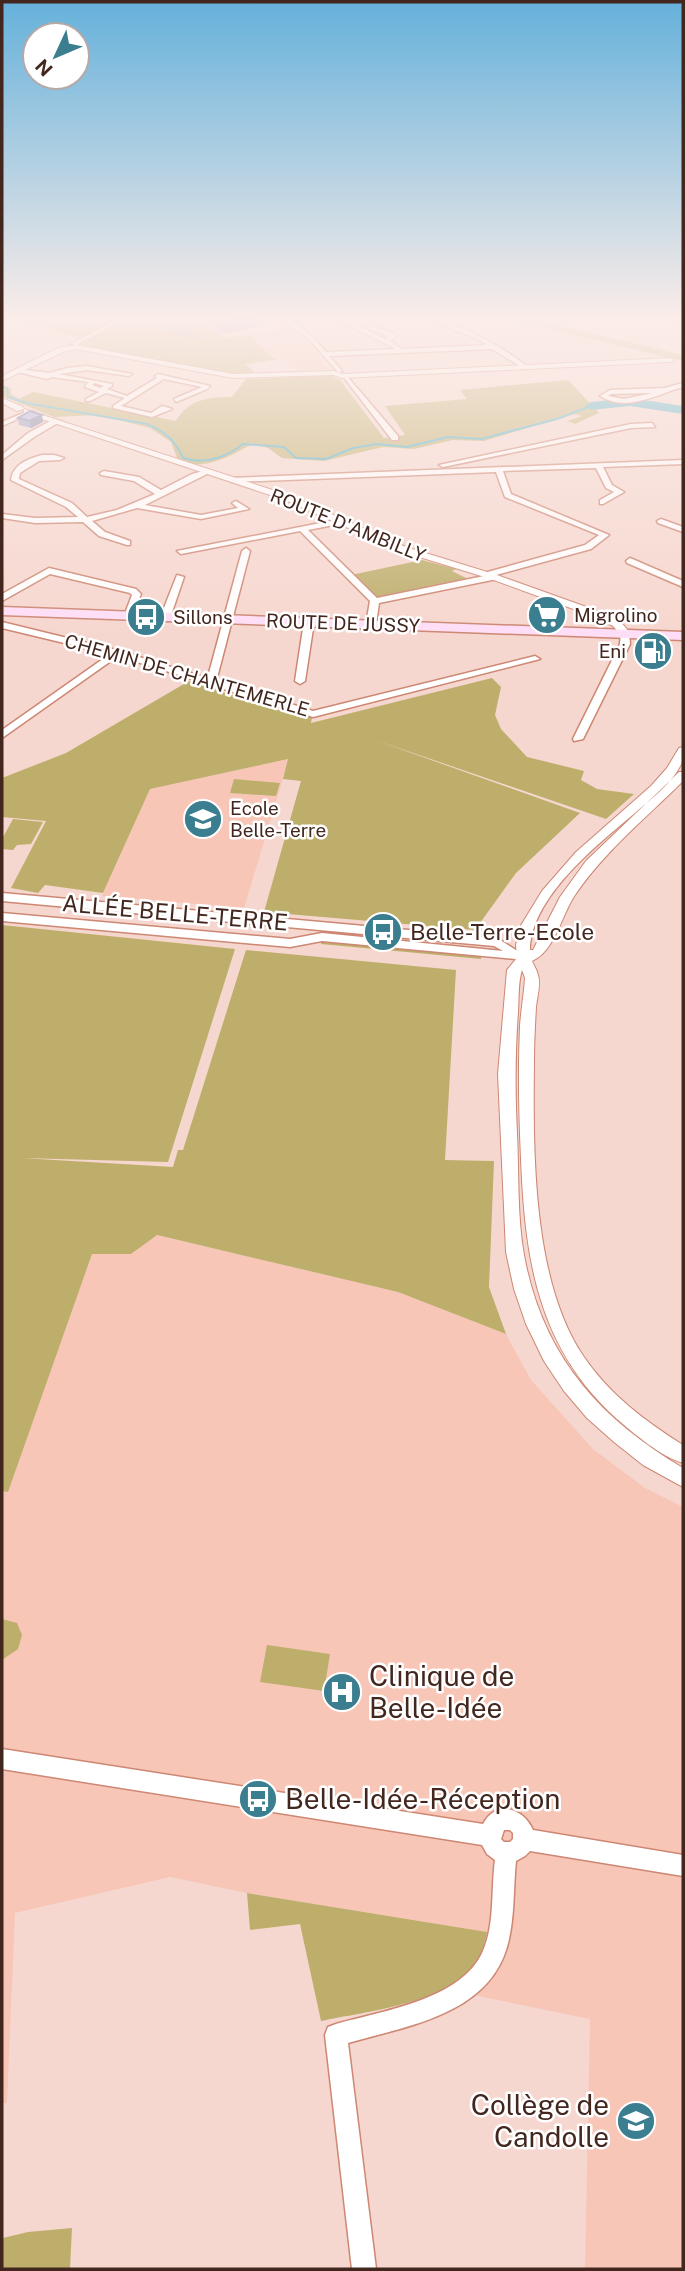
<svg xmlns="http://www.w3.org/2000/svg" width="685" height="2271" font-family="'Public Sans',sans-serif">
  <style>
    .built { fill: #f7c6b7 }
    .green { fill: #beae6b }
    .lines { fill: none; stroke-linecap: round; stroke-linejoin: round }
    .stream { stroke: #42adc7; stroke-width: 2 }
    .river { fill: #42adc7; fill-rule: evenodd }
    .minor-casing { stroke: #cd8773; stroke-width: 3 }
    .tertiary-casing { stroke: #cd8773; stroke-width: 2 }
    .secondary-casing { stroke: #cd8773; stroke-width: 3 }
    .minor { fill: #fff; fill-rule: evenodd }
    .tertiary { fill: #fff; fill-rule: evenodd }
    .secondary { fill: #fedef7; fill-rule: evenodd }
    .wall { fill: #8992c8 }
    .shaded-wall { fill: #6f77a2 }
    .building { fill: #9faae8; stroke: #6f77a2; stroke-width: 2 }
    .labels { text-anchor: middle; stroke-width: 5; stroke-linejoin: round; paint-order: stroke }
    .far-street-label { font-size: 19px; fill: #43271f; stroke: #fff }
    .far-poi-label { font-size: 19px; fill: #43271f; stroke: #fff; text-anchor: start }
    .street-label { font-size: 23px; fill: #43271f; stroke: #fff }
    .poi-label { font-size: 23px; fill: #43271f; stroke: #fff; text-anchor: start }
    .near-poi-label { font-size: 28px; fill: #43271f; stroke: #fff; text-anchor: start }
  </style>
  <rect width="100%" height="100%" fill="#f6d7cf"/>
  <path class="built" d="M288 328 301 335 322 359 319 360 330 369 301 372 282 359 216 339Z
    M289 759 244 908 102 896 150 789Z
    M156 1235 398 1292 506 1334 531 1380 593 1449 645 1488 683 1507V2269H585L590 2019 444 1989 466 1975 487 1932 247 1893 170 1877 15 1913 7 2103H2V1491H8L92 1254H131Z"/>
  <path class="green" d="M32 318H90L94 319 91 324 105 327 82 339 28 322 16 325Z
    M131 318H208L199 320 226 337 220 339 250 335 269 356 279 359 245 364 259 376H237L77 346Z
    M503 318H527L683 355V361Z
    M331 376 340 380 384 438 405 435 385 406 467 399 460 390 568 380 599 413 575 424 567 421 582 416 574 414 484 441 453 440 414 449 383 447 324 461 282 458 268 448 252 444C231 456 199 474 177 458L171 442 150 428 99 415 54 417 2 396V385L11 388V394L19 399 33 392 176 421C189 399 208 397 232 397L246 379Z
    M422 560 456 569 452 571 470 580 377 600 351 575Z
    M492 678 501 687 495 715 501 729 527 757 584 771 581 780 597 789 634 794 606 819 375 740 580 813 516 873 475 930 264 912 301 781 283 779 288 759 150 789 103 893 45 885 38 893 11 888 46 821 2 817V778L66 753 189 681 297 716 312 717 311 723Z
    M234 779 280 783 276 796 230 793Z
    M13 819 43 822 31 844 17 845 13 850 2 849V839Z
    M2 925 235 949 168 1162 21 1158 173 1167 178 1150H183L246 950 456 970 445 1160 494 1161 489 1287 506 1334 398 1292 157 1235 131 1254H92L8 1492 2 1491Z
    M322 941 481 956V959L321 944Z
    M2 1619 17 1623 22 1635 18 1649 2 1660Z
    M267 1645 330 1654 324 1691 260 1682Z
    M247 1893 487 1932C485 1942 482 1953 477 1963 454 2002 363 2012 321 2021L300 1924 250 1930Z
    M72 2228 70 2269H2L3 2238 28 2232Z"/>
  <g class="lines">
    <path class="stream" d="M169 328 194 337
      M2 387 7 388 8 397 26 403 147 424C167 433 174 439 183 458 206 465 225 458 243 444L284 447 296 458 326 459 353 448 377 444 407 447 448 437 481 439 557 419 591 406"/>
    <path class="river" d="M630 398 683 406V414L630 406 591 410 585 406 591 402Z"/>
    <g class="minor-casing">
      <path id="minor" d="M119 318H127L76 345 71 344Z
        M279 318C298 318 314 339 326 352L396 349 334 318H342L385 339 389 336 362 326 365 324 396 334V336L390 341 402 349 487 345 476 338 424 318C453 318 506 349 528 367L523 368 492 349 329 356 342 371 339 373 305 335Z
        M662 318H683V322Z
        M87 366 132 374 129 376 87 370 59 374 112 384V386L107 389 127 396 157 378 155 376 158 374 210 386 207 389 176 402 174 399 202 387 164 379 121 406 151 413 162 406 172 409 152 417 113 408V406L125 398 106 393 90 401H86V399L99 392 85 387 88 382 52 377 47 379 14 371 17 369 50 373 67 368ZM95 383 104 386 100 388 92 385Z
        M342 375H346L398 436V440H392Z
        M683 383V387C657 394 627 413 600 396L610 390 665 388ZM653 393 624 399 608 396 611 394Z
        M28 411 34 412 2 426V422Z
        M54 419 61 421 34 437 2 460V455L28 433Z
        M652 423 655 427 631 428 443 467 439 465 631 424Z
        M42 455H54L64 458 60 460 39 461 20 473 19 479 72 503 87 517 117 510 155 494 134 481 101 475 100 473 104 471 139 477 161 490 192 474 207 470V474L145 505 201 515 238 508 232 503 236 501 249 509 201 519 137 508 92 521 105 532 130 541V545H127L99 536 83 522 35 523 2 518V514L35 518 78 517 66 507 11 480C13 464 28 459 42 455Z
        M683 460V464L603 467 612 485 624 492 603 504H600V500L614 492 606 488 596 468 503 471 511 494 609 535 591 549 496 575 497 579 379 603 376 624 371 627 366 624 370 601 300 531 181 554 177 551 341 519 345 521 344 523 308 530 377 598 484 576V573L585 545 599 535 505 497 496 472 232 482 228 480 229 478Z
        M661 519 683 527V532L658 523 657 521Z
        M246 548 250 551 218 674 212 679 313 711 535 656 540 659 313 717 118 656 2 738V730L110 654 2 628V622L120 651 203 677 209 673 242 551Z
        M630 558 683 581V587L627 563 626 561Z
        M49 568 136 589 141 594 132 616 128 619 124 616 132 595 130 593 50 574 2 601V594Z
        M177 575 184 577 170 618 162 620 160 618Z
        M309 619 314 622 305 681 300 684 295 681 304 622Z
        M621 630 629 632 630 644 583 739 574 741 573 739 620 644Z
        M2 893 497 938 530 959 524 963 515 959 322 941 290 947 2 921V913L290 939 322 933 503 951 494 946 2 901Z
        M2 1749 483 1824C496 1799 524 1808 533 1830L683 1855V1876L530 1851 525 1856 516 1861C513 1890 515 1919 507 1947 487 2015 407 2026 348 2043L376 2269H352L325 2035 328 2027 336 2024C381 2011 462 2000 483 1951 495 1924 491 1889 495 1860L487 1854 482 1845 2 1769ZM504 1830H510L513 1833V1839L510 1842H504L501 1839Z"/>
    </g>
    <g class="tertiary-casing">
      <path id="tertiary" d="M76 345 233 374 334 371 343 374 671 358 675 360 671 362 342 378 333 375 233 378 76 349 63 352 2 381V376L58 348Z
        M2 398 23 407 24 409 17 411 2 403Z
        M24 409 291 496 406 547 497 575 606 614 621 622 629 632 620 634 613 626 598 618 491 579 400 551 285 500 24 413Z
        M683 747C683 751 684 758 682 762 674 782 651 799 635 813 597 845 531 897 530 950H533L560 897 586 861 679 772H683V781C646 818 604 852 575 895 561 916 555 951 532 961 534 966 537 970 538 975 541 985 537 997 536 1007 535 1025 534 1043 534 1061 533 1150 532 1282 584 1357 610 1395 645 1421 683 1445V1463C660 1456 636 1435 617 1419 538 1348 525 1260 521 1159 519 1114 518 1070 520 1026 521 1010 524 994 525 978L522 970C518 982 519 998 518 1012 515 1053 515 1092 517 1133 519 1173 517 1216 524 1255 542 1354 598 1418 683 1468V1487L643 1465 614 1442 587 1418 564 1391 544 1361 526 1324 514 1289 506 1252 498 1074 507 970 517 958 516 945 520 927 542 891 576 852 651 786 667 768 679 748Z"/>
    </g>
    <g class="secondary-casing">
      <path id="secondary" d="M2 607 683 632V640L2 615Z"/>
    </g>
    <use href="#minor" class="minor"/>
    <use href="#tertiary" class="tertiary"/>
    <use href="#secondary" class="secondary"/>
  </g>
  <path class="wall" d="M205 318H257V327L223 334 205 322Z
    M18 418 43 422 31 428 19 425Z
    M666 638 658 657 643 655 644 651Z"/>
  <path class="shaded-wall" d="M241 318H257V327L223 334V321Z
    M42 415 43 422 31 428 30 421Z"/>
  <path class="building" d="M217 318H241L223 321Z
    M30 411 42 415 30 421 18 418Z
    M650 637 666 638 659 653 644 651Z"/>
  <linearGradient id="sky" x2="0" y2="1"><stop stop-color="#65b1db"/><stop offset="0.5" stop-color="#fbede9"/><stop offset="1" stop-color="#fbede9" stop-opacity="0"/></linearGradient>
  <rect width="685" height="636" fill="url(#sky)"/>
  <defs>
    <g id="supermarket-disc" transform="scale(2.0125)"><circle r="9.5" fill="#3b7e8f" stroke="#fff"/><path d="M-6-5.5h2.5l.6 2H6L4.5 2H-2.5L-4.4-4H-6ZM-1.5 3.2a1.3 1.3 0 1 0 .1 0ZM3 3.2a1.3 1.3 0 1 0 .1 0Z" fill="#fff"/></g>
    <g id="bus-disc" transform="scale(2.0125)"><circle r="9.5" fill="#3b7e8f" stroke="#fff"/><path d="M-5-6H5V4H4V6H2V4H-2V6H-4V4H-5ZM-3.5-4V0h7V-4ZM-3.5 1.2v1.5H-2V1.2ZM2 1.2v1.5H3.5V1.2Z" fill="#fff"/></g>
    <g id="fuel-disc" transform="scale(2.0125)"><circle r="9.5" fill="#3b7e8f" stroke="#fff"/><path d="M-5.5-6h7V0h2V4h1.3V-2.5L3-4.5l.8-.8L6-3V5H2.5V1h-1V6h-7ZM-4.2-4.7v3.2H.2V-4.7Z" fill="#fff"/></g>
    <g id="school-disc" transform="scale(2.0125)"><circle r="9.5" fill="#3b7e8f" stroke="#fff"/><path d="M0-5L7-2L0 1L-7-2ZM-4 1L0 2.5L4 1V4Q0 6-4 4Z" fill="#fff"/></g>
    <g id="hospital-disc" transform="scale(2.0125)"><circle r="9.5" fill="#3b7e8f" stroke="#fff"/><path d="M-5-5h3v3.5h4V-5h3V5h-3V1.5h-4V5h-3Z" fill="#fff"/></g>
  </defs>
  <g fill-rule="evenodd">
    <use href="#supermarket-disc" x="547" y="615"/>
    <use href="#bus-disc" x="146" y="617"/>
    <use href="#fuel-disc" x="653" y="651"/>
    <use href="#school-disc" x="203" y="819"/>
    <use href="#bus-disc" x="383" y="932"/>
    <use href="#hospital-disc" x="342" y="1692"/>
    <use href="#bus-disc" x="258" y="1799"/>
    <use href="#school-disc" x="636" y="2121"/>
  </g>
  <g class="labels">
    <g class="far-street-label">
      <text transform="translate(348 525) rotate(22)" y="7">ROUTE D'AMBILLY</text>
      <text transform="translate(343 623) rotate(2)" y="7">ROUTE DE JUSSY</text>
      <text transform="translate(187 675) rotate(16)" y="7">CHEMIN DE CHANTEMERLE</text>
    </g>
    <g class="far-poi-label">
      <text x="574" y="622">Migrolino</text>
      <text x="173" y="624">Sillons</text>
      <text x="626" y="658" text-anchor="end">Eni</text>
      <text x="230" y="815">Ecole<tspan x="230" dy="22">Belle-Terre</tspan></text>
    </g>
    <g class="street-label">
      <text transform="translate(175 913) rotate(5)" y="8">ALLÉE BELLE-TERRE</text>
    </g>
    <g class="poi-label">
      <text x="410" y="940">Belle-Terre-Ecole</text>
    </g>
    <g class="near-poi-label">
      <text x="369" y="1686">Clinique de<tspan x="369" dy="32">Belle-Idée</tspan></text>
      <text x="285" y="1809">Belle-Idée-Réception</text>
      <text x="609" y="2115" text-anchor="end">Collège de<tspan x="609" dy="32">Candolle</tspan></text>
    </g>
  </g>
  <rect width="685" height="2271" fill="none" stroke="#43271f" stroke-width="7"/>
  <g transform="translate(56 56) rotate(226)"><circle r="33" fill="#ffffff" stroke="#b4a9a5" stroke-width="2"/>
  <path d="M0-5L12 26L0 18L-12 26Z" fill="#3b7e8f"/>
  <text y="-10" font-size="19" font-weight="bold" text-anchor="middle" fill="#43271f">N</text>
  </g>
</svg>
